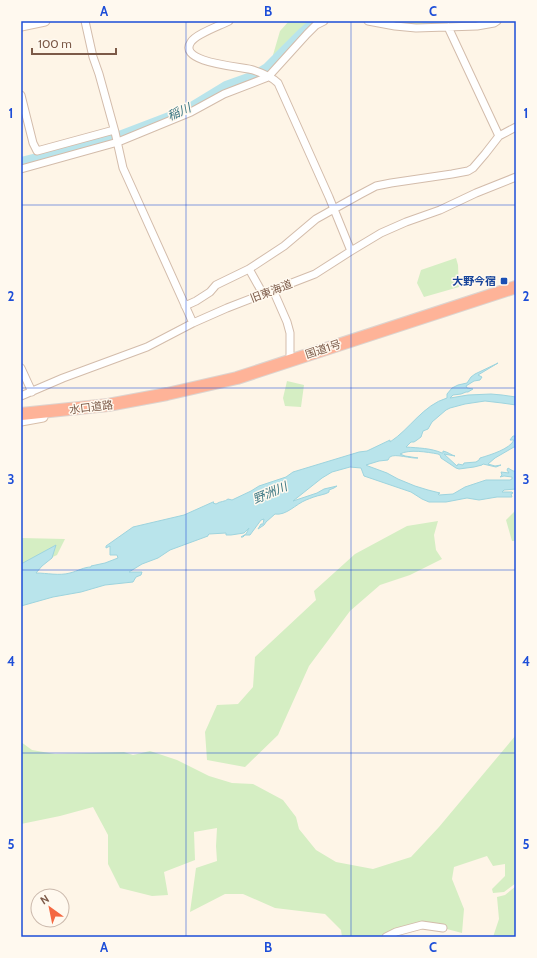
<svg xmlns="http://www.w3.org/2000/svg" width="537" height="958" font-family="Cabin,'Noto Sans JP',sans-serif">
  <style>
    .green { fill: #d5eec3 }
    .water { fill: #b9e4eb; stroke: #9ed4de }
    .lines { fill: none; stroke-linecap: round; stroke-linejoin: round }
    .river { stroke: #b9e4eb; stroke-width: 10 }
    .street-casing { stroke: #d3bcab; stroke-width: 9 }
    .secondary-casing { stroke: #d8bfaa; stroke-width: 11 }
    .highway-casing { stroke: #ddd4cf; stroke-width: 14 }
    .street { stroke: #fff; stroke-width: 7 }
    .secondary { stroke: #fff; stroke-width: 9 }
    .highway { stroke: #feb398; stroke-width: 12 }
    .grid { fill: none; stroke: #1d4ed8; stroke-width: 1; stroke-opacity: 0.55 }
    .transit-dot { fill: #1a4fb4; stroke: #fff9ef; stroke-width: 1.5 }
    .labels { text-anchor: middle; stroke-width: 3; stroke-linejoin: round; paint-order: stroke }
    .transit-label { font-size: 11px; font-weight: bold; fill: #164399; stroke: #fff9ef; text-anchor: end }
    .street-label { font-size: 11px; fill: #7c5a48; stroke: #fff9ef }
    .water-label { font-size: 12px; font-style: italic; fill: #3a7682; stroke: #fff9ef }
    .neatline { fill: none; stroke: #1d4ed8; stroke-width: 1.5 }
    .grid-label { font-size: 13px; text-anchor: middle; font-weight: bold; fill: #1d4ed8 }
  </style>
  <rect width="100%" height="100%" fill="#fef5e7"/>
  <path class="green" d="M289 21H319L276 56 273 55 280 31Z
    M383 21H472L431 26 401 24Z
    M456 258 458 265 459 287 424 297 417 283 421 270Z
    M287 381 304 385 301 407 285 406 283 398Z
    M516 510V541H512L506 520Z
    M438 521 434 535 436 550 442 559 410 575 380 585 350 611 309 666 278 735 245 767 207 760 205 732 217 705 238 704 253 687 255 657 316 600 314 591 355 554 407 526Z
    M21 538 65 539 57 555 21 572Z
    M516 735V883L504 892 493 893 492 889 505 876V864L493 866 487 856 454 867 452 879 464 909 462 933 424 923 400 928 378 937H342L341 930 325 914 275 908 243 894H225L190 912 196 868 217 861 216 846 217 828 194 832 195 860 164 872 168 895 152 896 120 888 108 864V835L93 807 60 816 21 824V742L32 750 55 754 124 752 133 755 150 751 177 760 209 776 232 783 253 784 283 800 296 817 299 829 316 850 336 862 373 869 411 857 439 827Z
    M516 886V937H493L499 919 497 897 505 895Z"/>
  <path class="water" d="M498 363 478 375 482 377 480 380 474 381 466 386 467 388 473 389 468 392H466L461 394 453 395 450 398 468 395 491 394 502 395 516 397V405L502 403 485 401 465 404 450 408 446 410 432 422 428 429 423 431 421 437 417 440 414 442H411L406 447C418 448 431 448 442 453H443V451C448 452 451 455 455 456L444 454 457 466 458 464 463 465 464 463 476 462 479 460 480 458C490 455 510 449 514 440H510L513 436H516V447H514L495 458 488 464 495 466 501 465 496 467 483 464 482 465 474 467 459 469 456 468 441 458 440 455 438 454C427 452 409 449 400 454L405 456 418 458C412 459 394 453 390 457 389 457 389 459 388 460L379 461 366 465 368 466 387 473 398 479 415 486 428 490 440 493 438 494 439 495 453 494 465 487 486 480H510L512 479V477L504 476 500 477 502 475 501 472 509 473 507 470 508 468 513 471H516V489L504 490 502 492H512L513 493 511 494 512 497H497L479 500 467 498 446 502H429L422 499 411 492 364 476 361 468 350 467 332 472 322 478 293 501 317 493 324 489 337 486 334 488 329 490V492C326 494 324 494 321 495 316 496 311 498 306 500 296 504 286 516 275 514L266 522 264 525 258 529 261 524H263L264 519 261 520 250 535H245L243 537H241L246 534 249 528 244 533 231 535H226V533L209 534 208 535V536L170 550 158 558 142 564 129 572H142L141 575 136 577 133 582 105 585 81 592 53 597 21 606V564L56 545 52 558 42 566 36 573C47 573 59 576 70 573 78 571 84 567 91 567V566L105 563 118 558 117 555H110V546L106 548V546L133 527 184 515 213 502H214L213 503 216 504C220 501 225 502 228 499L232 500 251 491 259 486 286 477 293 472 359 452 367 451 390 440V442C410 429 423 405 447 398V394L452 388 458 385 467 383 471 377 475 374 496 364Z"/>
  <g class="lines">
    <path class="river" d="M427 21 468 22 481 21
      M21 162 109 140 185 111 226 86 254 76 267 68 302 33 316 21"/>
    <g class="street-casing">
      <path id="street" d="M85 21 93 57 99 74 115 132 123 168 193 323
        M229 21C219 26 196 34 191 42 176 63 244 67 253 70 262 73 272 77 278 83L329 197 351 251
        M368 21 395 26 416 28 477 26 494 23 497 21
        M448 27 499 136
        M21 95 33 143 37 151 114 130
        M21 169 118 142 191 112 224 94 268 77 307 34 316 25 324 21
        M249 269 263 294
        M273 290 287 322 290 333V360
        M185 306 196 301 210 292 216 285 249 269 284 246 316 219 359 195 376 186 391 183 452 174 468 171 473 168 485 154 499 136 516 127
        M21 368 32 392
        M21 396 63 378 147 347 193 323 227 308 315 274 351 251 381 233 406 222 440 210 476 193 516 177
        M386 937 396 932 422 925 443 928"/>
    </g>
    <g class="secondary-casing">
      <path id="secondary" d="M21 26 45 21
        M21 421 43 417"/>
    </g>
    <g class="highway-casing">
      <path id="highway" d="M21 414 108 405 167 394 237 378 516 287"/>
    </g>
    <use href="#street" class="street"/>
    <use href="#secondary" class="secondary"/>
    <use href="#highway" class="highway"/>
  </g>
  <path class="grid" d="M186 21V937M351 21V937M21 205H516M21 388H516M21 570H516M21 753H516"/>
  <rect class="transit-dot" x="500" y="277" width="8" height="8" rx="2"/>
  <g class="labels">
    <g class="transit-label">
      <text x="496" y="285">大野今宿</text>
    </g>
    <g class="street-label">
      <text transform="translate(271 291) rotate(-21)" y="4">旧東海道</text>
      <text transform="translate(323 349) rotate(-18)" y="4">国道1号</text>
      <text transform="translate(91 407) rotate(-7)" y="4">水口道路</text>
    </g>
    <g class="water-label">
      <text transform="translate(179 112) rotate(-24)" y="4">稲川</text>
      <text transform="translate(270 493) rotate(-23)" y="4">野洲川</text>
    </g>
  </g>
  <rect width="537" height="958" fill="none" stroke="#fff9ef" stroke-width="44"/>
  <g transform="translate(50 908) rotate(327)"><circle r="19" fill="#fff9ef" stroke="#cbb9ac"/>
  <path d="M0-3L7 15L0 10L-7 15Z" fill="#f46841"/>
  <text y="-6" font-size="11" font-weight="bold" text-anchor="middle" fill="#7c5a48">N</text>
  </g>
  <path d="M32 48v6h84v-6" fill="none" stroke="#7c5a48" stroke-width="2"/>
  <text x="38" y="48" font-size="12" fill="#7c5a48" stroke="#fff9ef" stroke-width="3" paint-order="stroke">100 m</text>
  <rect x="22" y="22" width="493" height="914" class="neatline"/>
  <g class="grid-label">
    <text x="104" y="16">A</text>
    <text x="268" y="16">B</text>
    <text x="433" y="16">C</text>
    <text x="11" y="118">1</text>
    <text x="526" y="118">1</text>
    <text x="11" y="301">2</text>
    <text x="526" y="301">2</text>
    <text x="11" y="484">3</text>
    <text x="526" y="484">3</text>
    <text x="11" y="666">4</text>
    <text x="526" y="666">4</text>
    <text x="11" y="849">5</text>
    <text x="526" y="849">5</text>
    <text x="104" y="952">A</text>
    <text x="268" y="952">B</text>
    <text x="433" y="952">C</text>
  </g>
</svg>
